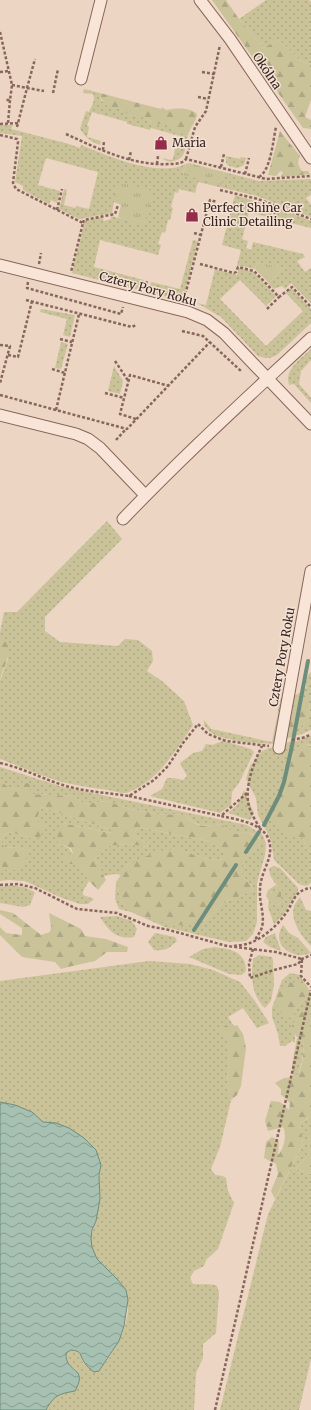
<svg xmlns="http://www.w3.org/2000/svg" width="311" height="1410" font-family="Merriweather,serif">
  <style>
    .grass { fill: url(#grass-dots) }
    .forest { fill: url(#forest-firs) }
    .park { fill: url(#park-tufts) }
    .water { fill: url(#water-waves); stroke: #6d8e7c }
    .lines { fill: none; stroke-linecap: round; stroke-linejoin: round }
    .stream { stroke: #6d8e7c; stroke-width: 4 }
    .minor-casing { stroke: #87665b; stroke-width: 13 }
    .path { stroke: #87665b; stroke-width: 2.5; stroke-dasharray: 3 2; stroke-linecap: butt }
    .minor { stroke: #f8e5d7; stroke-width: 11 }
    .labels { text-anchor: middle; stroke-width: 3; stroke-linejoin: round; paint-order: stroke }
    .street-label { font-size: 12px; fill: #37241f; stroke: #f4e2d4 }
    .poi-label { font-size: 12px; fill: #37241f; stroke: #f4e2d4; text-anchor: start }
  </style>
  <defs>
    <pattern id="grass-dots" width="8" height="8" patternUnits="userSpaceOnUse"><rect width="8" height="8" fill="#cac299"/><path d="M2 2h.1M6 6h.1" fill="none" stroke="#aea783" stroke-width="1.8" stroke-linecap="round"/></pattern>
    <pattern id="forest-firs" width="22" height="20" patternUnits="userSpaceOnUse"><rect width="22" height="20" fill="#cac299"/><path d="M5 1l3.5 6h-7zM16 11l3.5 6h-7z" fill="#aea783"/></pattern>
    <pattern id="park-tufts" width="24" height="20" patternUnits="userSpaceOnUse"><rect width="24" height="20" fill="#cac299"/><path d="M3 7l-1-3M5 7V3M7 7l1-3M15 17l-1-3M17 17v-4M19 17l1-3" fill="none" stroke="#aea783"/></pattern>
    <pattern id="water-waves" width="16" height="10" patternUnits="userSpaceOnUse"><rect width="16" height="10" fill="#a6c0b1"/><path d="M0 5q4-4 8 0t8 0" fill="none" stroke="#889c8f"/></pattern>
  </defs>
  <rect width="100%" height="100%" fill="#edd5c4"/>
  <path class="grass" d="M266 0H309L311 2V64L301 61 278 39 264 48 239 19Z
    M84 89 100 93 101 101 119 107 131 116 144 117 151 122 166 123 174 129 180 132 186 136 188 135C185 146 187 158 174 161 169 162 165 161 162 158L171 160 173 159 175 149H177L180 136 151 128 150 130 127 124V122L92 112 87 126 89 127 87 137 101 141 100 145C91 142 85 137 80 129L86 111 89 112C91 107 96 100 93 94L83 93Z
    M0 125H13L11 129 69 144 80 148 81 145C109 156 157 178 186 164L183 174 221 184 224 172 259 181 311 179V195L306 198 311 205V217L257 196 198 182 195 193 179 189 178 193 175 192 171 207 173 208 170 220H168L165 233 162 232 158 244 161 245 158 255 100 240 94 267 144 280 142 291 72 273 85 221 102 217 104 221 111 219V216L128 220 127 222 153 191 114 202 112 213 79 219 59 209 64 189 67 190 64 205 75 208 76 206 89 209 98 172 46 158 38 185 60 191 57 203 51 200 49 204 23 190V186L15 182 22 136 0 133Z
    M226 156 240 159 241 157 246 158 244 165 237 168 229 166 226 163Z
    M235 195 274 207 271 218 249 212 242 239 248 241 246 248 251 250 253 242 303 254 305 257 297 261 305 272 311 268V303L291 283 285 289 282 286 274 289 267 282 269 283 284 268 257 262 255 269 237 265 241 250 222 245Z
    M278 208 311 221V228L275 219Z
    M193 240 198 241 183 298 178 300 148 292 151 282 180 289Z
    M239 268 253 272 276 296 266 306 240 280 220 299 266 346 303 311 286 293 291 288 311 309V323L277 355 270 358H265L258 356 221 317 197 303 206 305 215 269 237 275Z
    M41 309 75 315 70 337 63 335 67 319 40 312Z
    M61 342 68 344 61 369 55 368Z
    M311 349V360L301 371 299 384 311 398V403L294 384 289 385C284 369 301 359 311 349Z
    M114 366 123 381 120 394 108 391Z
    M107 521 122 539 45 617V631L60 642 118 646 125 639 138 640 152 651 153 661 147 671 162 681 184 701 193 725C176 750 159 780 129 792 124 795 114 791 108 790 94 788 79 786 66 783 43 777 22 767 0 759V681L8 659V652L4 641 0 642V633L4 612H17Z
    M311 672V730L302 734 284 739 288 732 300 727 307 722 310 713 309 702 282 706 277 715 280 699 298 694 306 688C306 682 306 676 311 672Z
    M204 720 211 729 272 742 276 744C258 743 225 742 210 732 208 730 206 727 204 725Z
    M311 736V745L306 744 295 750 290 765 303 838 306 849 311 852V883C307 887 304 886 299 884L274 860 271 840 258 815 256 798 246 779 250 766 262 751 269 748 281 747 288 742 297 741Z
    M223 741 251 749 254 752 239 783 232 792 231 805 220 813 150 796 162 789 167 778H174L183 780 187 776 180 763 193 753 202 751 206 744 212 745Z
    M0 767 63 787 247 825 263 835 266 844 265 855 257 883V922L253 934 246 941 229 942 165 927 131 912 119 909 115 899 116 882 122 902 204 921 222 904 253 890C252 882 244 881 242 874 237 862 252 856 257 848 259 845 260 841 260 838L248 832 236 834 220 824C204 827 197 827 185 815L158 814 130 809 107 801 84 804 74 796 31 794 8 787 0 781Z
    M244 790 254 813 250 820 228 813 238 804Z
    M42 807 112 830V833L62 823 58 844 69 848 89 881 83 891V895L94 899 88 904H80L62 898 25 881 8 880 0 881V866L9 871 31 851 21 848 4 847 0 838 9 832 36 839V820Z
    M139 827 208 841 222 850 226 859 210 860 176 849 128 864 121 875 115 874 104 876 95 859 108 846 129 844 147 847 149 843 136 838 133 835Z
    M274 866 280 868 298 888V892L282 916 274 924 268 907 269 901 277 906 281 902 277 879 276 890 273 893 268 890 276 885 270 875 269 868Z
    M9 885 24 887 35 892 30 905 23 907 0 903V887Z
    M300 897 306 910 311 911V946C301 936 290 920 294 906 295 903 298 900 300 897Z
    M117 916 132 921 137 929 134 937C116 940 109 931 100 917Z
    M283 925 289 933 298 938 311 953C307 954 302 956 298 955 283 952 273 940 283 925Z
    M155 933 175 937 177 941C168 949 166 951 154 950L148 942Z
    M275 933 281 951 270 947 263 942 266 937Z
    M214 947C230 949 246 951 246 971L242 975 229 974 189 957 203 949Z
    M259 955 272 957 273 961 274 985 271 1001 265 1008C251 996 251 975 253 959Z
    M149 961 190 964 213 970 240 982 255 1001 269 1023 257 1028 243 1008 228 1017 234 1026H225L226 1038 230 1051 227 1081 231 1100 220 1147 211 1169 215 1175C230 1176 225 1179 228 1190 229 1194 232 1199 234 1203L218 1249 206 1260 204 1266 194 1271 190 1278 193 1284C202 1285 209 1283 217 1286L219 1293 216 1333 203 1344V1358L196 1373 194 1410H46C54 1395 59 1394 74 1391 80 1382 78 1378 75 1369 67 1365 66 1361 66 1353L71 1350C85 1352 78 1360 87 1367 90 1369 96 1370 99 1371 118 1348 142 1306 118 1280 108 1269 96 1262 92 1247 89 1237 94 1229 96 1220 97 1213 99 1205 100 1198 100 1187 98 1177 101 1165L56 1123 43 1122 32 1112 15 1105 0 1102V981Z
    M290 973 300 975 307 987 295 983 292 1018 297 1006 305 999 311 1001V1018L294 1035 295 1036V1043L292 1041 285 1046H280L278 1034 272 1017V1008L282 980Z
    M297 1038 303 1042C304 1054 302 1066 297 1077H293L292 1065Z
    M311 1117 309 1153 296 1169 311 1174V1359L299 1410H220L268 1214 303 1144 300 1123Z"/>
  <path class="forest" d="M212 0H226L239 19 264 48 278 39 301 61 311 64V100L305 117 311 120V129L303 128Z
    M100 93 161 109 162 107 166 110C175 108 190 107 197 114 197 120 190 128 188 135L186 136C179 131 172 129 166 123 157 126 151 122 144 117 134 120 126 113 119 107 108 111 101 103 100 93Z
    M280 131 300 156C297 162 298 166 302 171H308L310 174 281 177 283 172 280 171 276 176 268 175Z
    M4 641C15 647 4 667 1 676 0 679 0 683 0 686V642Z
    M307 695 309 702 310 713 307 722 300 727 288 732 284 739 276 744 272 742C277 718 277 697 307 695Z
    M306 744 311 746V852L306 849 303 838 287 836 275 826 273 819 295 750Z
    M0 781 8 787 19 790 22 782 30 784 31 794 74 796 84 804 107 801 130 809 158 814 185 815C197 828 204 827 220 824L236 834 248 832 260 839C260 841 259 845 257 848 252 856 237 862 242 874 244 881 252 883 253 890L222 904 204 921 174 926 137 914 122 902 116 882 128 864 159 851 176 849 210 860 225 859 222 850 208 841 139 827 133 835 136 838 149 843 147 847 129 844 108 846 95 859 106 880 98 890 89 881 79 865 63 863V856L73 853 71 848 58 844 57 831 62 823 111 833 112 830 42 807 36 820 44 826 41 836 36 839 9 832 0 838 4 847 21 848 31 851 19 869 9 871 0 866Z
    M277 879 279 880 283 888 281 894V902L277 906 269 901 266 896 268 890 272 893 276 890Z
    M0 910 13 913 41 935 50 932 51 926 49 913 81 929 85 936 106 939 128 947 127 952H107L95 961 68 967 61 969 55 962 22 957 0 935V927L6 933 22 935V928L0 914Z
    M295 982 307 987 311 992V1001L305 999 297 1006 292 1018C272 1017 273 988 288 983 290 982 293 983 295 982Z
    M310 1011 311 1018V1174L296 1169 309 1153 310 1117 300 1123 303 1144 275 1199 271 1191 278 1174 276 1164 264 1158 266 1142 272 1137 279 1141 278 1155C284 1149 287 1135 283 1127L268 1131 265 1121 271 1101 280 1102 289 1110 290 1103 281 1094V1089L275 1083 284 1078 297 1077C303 1066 304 1054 303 1042 287 1030 290 1025 302 1012Z
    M237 1025 243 1034 246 1048 241 1086 237 1095 231 1100 227 1081 230 1051 226 1038 215 1031 225 1026H234Z"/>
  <path class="park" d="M189 163 224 172 221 185 183 175 186 164Z
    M119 182 153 191 144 226 127 222V220L118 217 121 205 114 202Z
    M257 262 284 268 269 283 255 269Z"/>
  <path class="water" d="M0 1102 15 1105 32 1112 43 1122 56 1123 69 1128 84 1138 96 1150 101 1165 99 1175 100 1199 96 1221 92 1230 91 1239 92 1247 97 1259 117 1279 126 1290 128 1300 124 1326 119 1341 99 1371 94 1372C90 1369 86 1366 84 1362 79 1354 82 1351 71 1350L66 1353C65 1374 89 1366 75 1391 59 1394 54 1395 46 1410H0Z"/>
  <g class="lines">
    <path class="stream" d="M264 825 279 796 284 782 292 746 308 661
      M246 852 259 832
      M194 930 236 865"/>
    <g class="minor-casing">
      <path id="minor" d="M200 0 230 39 311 158
        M81 79 101 0
        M0 265 188 312 207 320 224 333 311 424
        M0 415 76 434 88 439 100 448 145 495
        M123 519C183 456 248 397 311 338
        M279 748 311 571"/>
    </g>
    <path class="path" d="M0 32 12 85 10 100H5
      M0 72 9 71
      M202 72 214 74
      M12 85 27 88 35 59
      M53 93 58 69
      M198 97 208 99
      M8 123 10 100
      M0 124 18 123
      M17 127 27 88 44 91
      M66 134C99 149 132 166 169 164 175 164 182 164 186 159L266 179 311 176
      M0 135 17 139 18 142 13 183 16 189 83 223 71 272
      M103 150 104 141
      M186 159 195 127 206 111 220 45
      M129 160 131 151
      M157 164 158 156
      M221 167 224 154
      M245 174 249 158
      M259 177C271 170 273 140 276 127
      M220 190 258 199 311 219
      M57 210 62 189
      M273 219 276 206
      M83 223 84 220 115 214 118 205
      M194 233 201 235
      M39 264 41 253
      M200 264 234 273 236 272 238 267 254 271 279 297 292 287 311 307
      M28 282 27 288 121 314 123 307
      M145 289 147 280
      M184 299 210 200 217 202
      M26 300 132 327 136 325
      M267 309 279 297
      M182 331 203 336 241 371
      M60 339 72 342
      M0 345 10 346 0 383
      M8 355 18 357 32 301
      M115 361 129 382
      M52 369 65 373
      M105 393 124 398
      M0 395 127 429 210 342
      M56 410 79 314
      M136 419 120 414 130 375 169 386
      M116 440 126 429
      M292 740 306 737 311 734
      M0 763C24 768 46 781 70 787 89 792 109 793 129 796L154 780 168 766 183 743 198 724 208 734 226 741 269 746
      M247 793 221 816C244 821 277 825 269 858 266 868 260 878 260 890 259 902 265 915 262 927 261 931 257 936 255 940
      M129 796 221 816
      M260 828C257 823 253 817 251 812 242 792 253 764 262 746
      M0 885 18 884 35 888 77 909 117 913 148 926 169 930 227 946 276 952 302 959 301 976 311 987
      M234 946C239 945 245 945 250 943 263 938 277 926 286 913 294 902 294 890 311 888
      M253 949 249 964 250 978 274 970 298 964 302 959 311 955
      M215 1410 311 990"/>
    <use href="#minor" class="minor"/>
  </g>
  <defs>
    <g id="shop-bare" transform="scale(1.08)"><path d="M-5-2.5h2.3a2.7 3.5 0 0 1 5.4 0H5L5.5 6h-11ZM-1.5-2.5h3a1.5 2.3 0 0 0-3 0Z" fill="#942d4b" stroke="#f4e2d4" stroke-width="2.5" paint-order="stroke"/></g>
  </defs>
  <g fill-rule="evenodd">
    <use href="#shop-bare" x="161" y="143"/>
    <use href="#shop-bare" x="192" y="215"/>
  </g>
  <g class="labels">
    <g class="street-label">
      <text transform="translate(267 71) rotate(56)" y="4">Okólna</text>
      <text transform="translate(148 289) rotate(15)" y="4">Cztery Pory Roku</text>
      <text transform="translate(282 657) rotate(-80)" y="4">Cztery Pory Roku</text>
    </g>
    <g class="poi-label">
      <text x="172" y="147">Maria</text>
      <text x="203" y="212">Perfect Shine Car<tspan x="203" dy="14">Clinic Detailing</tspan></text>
    </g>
  </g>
</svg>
